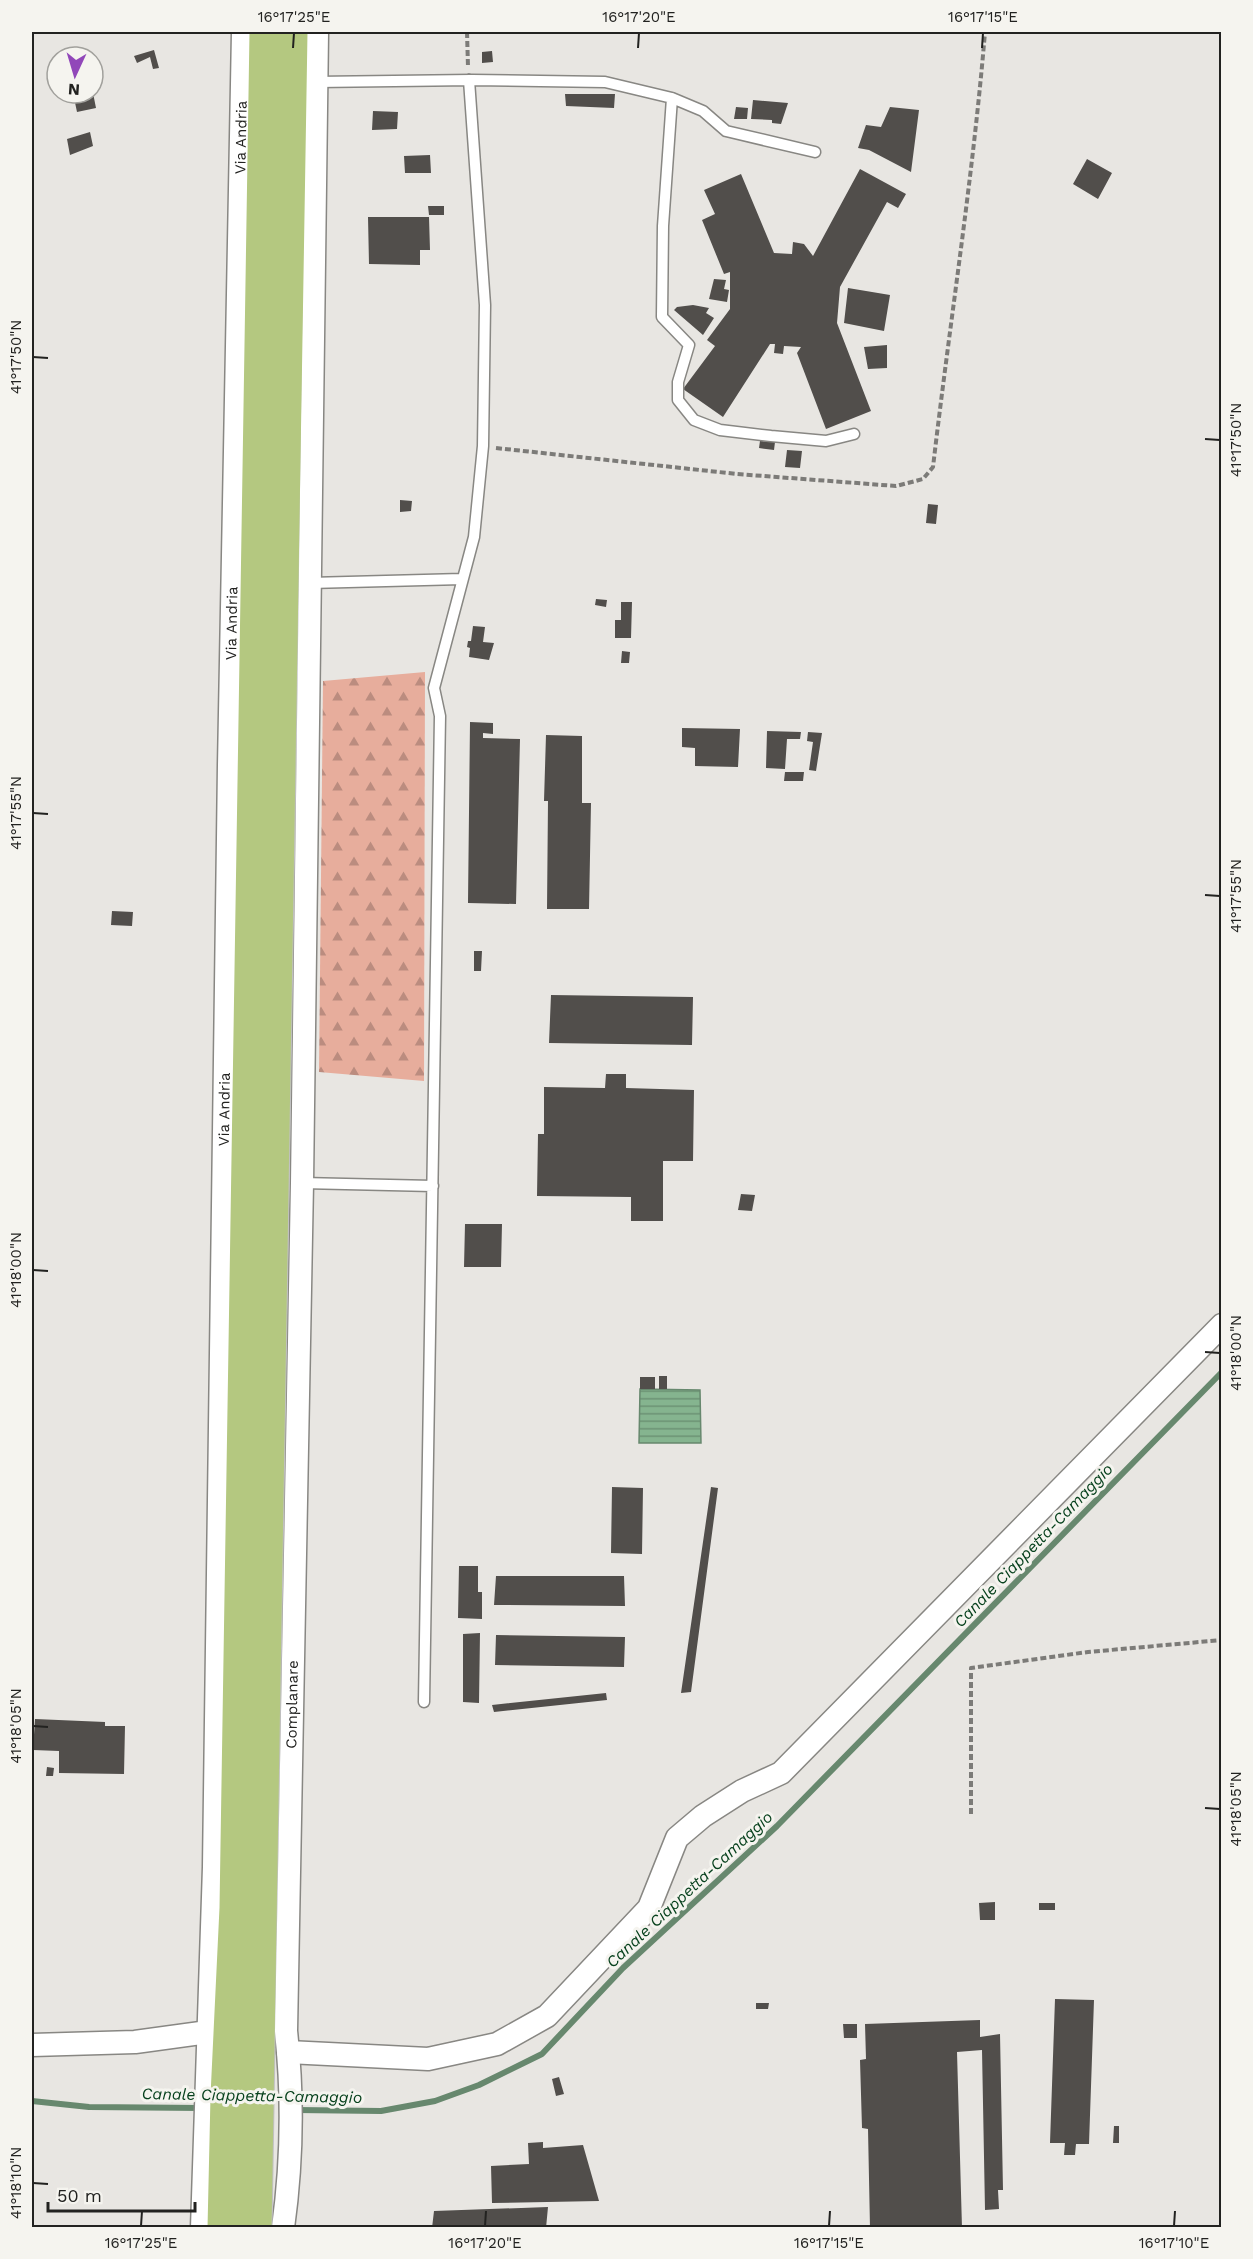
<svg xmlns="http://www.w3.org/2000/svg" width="1253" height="2259" font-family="'Work Sans',sans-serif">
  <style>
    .forest { fill: url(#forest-firs) }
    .water { fill: url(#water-rules); stroke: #67886e; stroke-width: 1.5 }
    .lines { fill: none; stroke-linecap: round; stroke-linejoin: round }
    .stream { stroke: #67886e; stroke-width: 6 }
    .building { fill: #514e4b }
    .service-casing { stroke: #888783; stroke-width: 13 }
    .minor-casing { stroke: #888783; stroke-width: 25 }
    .trunk-casing { stroke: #c1c1c1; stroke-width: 35 }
    .path { stroke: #7c7b78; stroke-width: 4; stroke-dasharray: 6 3; stroke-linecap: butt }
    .service { stroke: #fff; stroke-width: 10 }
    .minor { stroke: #fff; stroke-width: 22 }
    .trunk { stroke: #b4c880; stroke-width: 33 }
    .ticks { fill: none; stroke: #222220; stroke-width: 2 }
    .labels { text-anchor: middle; stroke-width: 6; stroke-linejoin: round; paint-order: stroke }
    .street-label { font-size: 15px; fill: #222220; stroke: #f5f4ef }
    .water-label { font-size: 16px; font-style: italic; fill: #07411d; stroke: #f5f4ef }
    .neatline { fill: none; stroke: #222220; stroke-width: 2 }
    .ticks-label { font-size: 15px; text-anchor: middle; fill: #222220 }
  </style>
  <defs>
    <pattern id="forest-firs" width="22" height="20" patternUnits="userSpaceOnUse" patternTransform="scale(1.5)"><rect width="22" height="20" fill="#e7ad9c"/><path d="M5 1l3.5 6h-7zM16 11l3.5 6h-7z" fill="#bb8c7f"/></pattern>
    <pattern id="water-rules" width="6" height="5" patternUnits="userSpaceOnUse" patternTransform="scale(1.5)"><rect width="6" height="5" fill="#85b48f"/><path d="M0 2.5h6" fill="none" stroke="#6c9274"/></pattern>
  </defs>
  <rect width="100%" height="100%" fill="#e8e6e2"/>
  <path class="forest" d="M425 672 424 1081 319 1072 323 681Z"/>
  <path class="water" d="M640 1389 700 1390 701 1443H639Z"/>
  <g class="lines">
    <path class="stream" d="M32 2101 89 2107 201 2108
      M296 2110 381 2111 435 2101 479 2085 542 2054 623 1968 777 1826 1222 1372"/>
  </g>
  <path class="building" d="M154 50 159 68 153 69 150 57 137 63 134 56Z
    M492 51 493 62 482 63V52Z
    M73 93H93L96 108 77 112Z
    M565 94H615L614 108 566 106Z
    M753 100 788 103 781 124 772 123V120L751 119Z
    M736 107 748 108 747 119H734Z
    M890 107 919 110 911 172 869 150 858 148 866 125 881 127Z
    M373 111 398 112 397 129 372 130Z
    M90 132 93 146 70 155 67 139Z
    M430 155 431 173H405L404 156Z
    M1087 159 1112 173 1098 199 1073 184Z
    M860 169 906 194 898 208 887 202 840 287 837 323 871 411 826 429 797 353 801 347 784 346 783 354 774 353 775 344H770L723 417 683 389 715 346 707 340 730 309V272L724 274 702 220 715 214 704 190 741 174 774 253 792 254 793 242 804 244 813 256Z
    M428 206H444V215H429Z
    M368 217H429L430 250H420V265L369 264Z
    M714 279 726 280 724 289 729 290 727 302 709 299Z
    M848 288 890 295 884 331 844 323Z
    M693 305 709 308 706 313 714 318 703 335 674 310 677 307Z
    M887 345V368L868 369 864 347Z
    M760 441 775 442 774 450 759 448Z
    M787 450 802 451 800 468 785 467Z
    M400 500 412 501 411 511 400 512Z
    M928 504 938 505 936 524 926 523Z
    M596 599 607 600 606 607 595 605Z
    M621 602H632L631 638H615V620H621Z
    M473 626 485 627 483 642 494 643 489 660 469 657 470 648 467 647 468 641H471Z
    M622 651 630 652 629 663H621Z
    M470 722 493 723V734L483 733V738L520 739 516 904 468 903Z
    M682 728 740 729 738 767 695 766V748L682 747Z
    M767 731 801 732 800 739H787L785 769 766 768Z
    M808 732 822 733 816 771 809 770 813 742 807 741Z
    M546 735 582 736V803H591L589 909H547L548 801H544Z
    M785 772H804L803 781H784Z
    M112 911 133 912 132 926 111 925Z
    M474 951H482L481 971H474Z
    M551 995 693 997 692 1045 549 1043Z
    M606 1074H626V1088L694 1090 693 1161H663V1221H631V1197L537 1196 538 1134H544V1087L605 1088Z
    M741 1194 755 1195 752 1211 738 1210Z
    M465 1224H502L501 1267H464Z
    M659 1376H667V1389H659Z
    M640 1377H655V1389H640Z
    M612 1487 643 1488 642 1554 611 1553Z
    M711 1487 718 1488 691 1692 681 1693Z
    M459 1566H478V1592H482V1619L458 1618Z
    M496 1576H624L625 1606 494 1605Z
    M480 1633 479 1703 463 1702V1634Z
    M496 1635 625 1637 624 1667 495 1665Z
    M606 1693 607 1700 494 1712 492 1705Z
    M35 1719 105 1722V1726H125L124 1774 59 1773V1751L33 1750Z
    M47 1767 54 1768 53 1776H46Z
    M995 1902V1920H980L979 1903Z
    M1039 1903H1055V1910H1039Z
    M1055 1999 1094 2000 1089 2144H1076L1075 2155H1064L1065 2143H1050Z
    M756 2003H769L768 2009H756Z
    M980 2020V2037L1000 2034 1003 2190H998L999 2209 985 2210 982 2050 957 2052 962 2228H870L868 2129 862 2128 860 2060 866 2059 865 2024Z
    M843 2024H857V2038H844Z
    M559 2077 564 2094 556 2096 552 2079Z
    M1114 2126H1119V2143H1113Z
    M543 2142V2148L583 2145 599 2201 492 2203 491 2166 529 2164 528 2143Z
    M548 2207 546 2228H432L434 2211Z"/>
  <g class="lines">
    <g class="service-casing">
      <path id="service" d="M316 82 472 80 605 82 672 98 703 111 726 131 815 152
        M672 98 663 226 662 317 689 345 678 382V400L694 420 720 430 771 436 826 441 854 434
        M310 583 462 579
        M302 1183 433 1186
        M424 1702 440 716 434 688 474 537 483 446 485 305 469 80"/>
    </g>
    <g class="minor-casing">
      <g id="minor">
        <path d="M32 2045 135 2042 208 2032"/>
        <path d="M288 2052 428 2059 497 2044 547 2016 649 1908 677 1838 703 1816 742 1791 781 1773 1222 1325"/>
        <path id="s1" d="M202 2228 214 1867 229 765 243 32"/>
        <path id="s2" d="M283 2228C292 2163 293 2095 286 2031L302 1183 317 32"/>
      </g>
    </g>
    <g class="trunk-casing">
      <path id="trunk" d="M224 2228 227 2096 236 1908 266 32
        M255 2228 291 32"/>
    </g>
    <path class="path" d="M467 32 468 67
      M496 448 737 474 896 486 923 479 933 467C950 321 973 177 985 32
      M971 1814V1668L1088 1652 1222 1640"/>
    <use href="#service" class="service"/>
    <use href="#minor" class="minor"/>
    <use href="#trunk" class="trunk"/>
  </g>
  <path class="ticks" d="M293 48 294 33M638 48 639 33M982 48 983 33M33 357 48 358M1205 439 1220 440M33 813 48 814M1205 895 1220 896M33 1270 48 1271M1205 1352 1220 1353M33 1726 48 1727M1205 1808 1220 1809M33 2183 48 2184M141 2226 142 2211M485 2226 486 2211M829 2226 830 2211M1174 2226 1175 2211"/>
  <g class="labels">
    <g class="street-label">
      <text dy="5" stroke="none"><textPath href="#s1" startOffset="2091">Via Andria</textPath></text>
      <text dy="5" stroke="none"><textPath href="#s1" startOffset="1605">Via Andria</textPath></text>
      <text dy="5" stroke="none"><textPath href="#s1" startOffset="1119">Via Andria</textPath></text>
      <text dy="5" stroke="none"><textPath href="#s2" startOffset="524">Complanare</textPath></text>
    </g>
    <g class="water-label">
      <text transform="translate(1033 1545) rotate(-46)" y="6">Canale Ciappetta-Camaggio</text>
      <text transform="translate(689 1889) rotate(-43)" y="6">Canale Ciappetta-Camaggio</text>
      <text transform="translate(252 2095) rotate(1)" y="6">Canale Ciappetta-Camaggio</text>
    </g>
  </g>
  <rect width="1253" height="2259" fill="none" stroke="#f5f4ef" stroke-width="66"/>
  <g transform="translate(75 75) rotate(184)"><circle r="28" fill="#f5f4ef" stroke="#a1a09c" stroke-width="1.5"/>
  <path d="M0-4.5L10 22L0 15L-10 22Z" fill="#9147b9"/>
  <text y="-9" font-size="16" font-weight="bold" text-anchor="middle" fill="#222220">N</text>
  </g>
  <path d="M48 2202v9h147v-9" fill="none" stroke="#222220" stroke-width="3"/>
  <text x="57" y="2202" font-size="18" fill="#222220" stroke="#f5f4ef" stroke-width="4.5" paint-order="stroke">50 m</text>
  <rect x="33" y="33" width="1187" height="2193" class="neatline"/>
  <g class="ticks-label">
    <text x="294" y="22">16°17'25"E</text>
    <text x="639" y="22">16°17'20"E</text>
    <text x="983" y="22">16°17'15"E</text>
    <text transform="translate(16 357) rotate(-90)" y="5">41°17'50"N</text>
    <text transform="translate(1236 440) rotate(-90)" y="5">41°17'50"N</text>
    <text transform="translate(16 813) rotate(-90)" y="5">41°17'55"N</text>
    <text transform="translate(1236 896) rotate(-90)" y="5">41°17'55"N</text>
    <text transform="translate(16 1270) rotate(-90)" y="5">41°18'00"N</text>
    <text transform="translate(1236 1353) rotate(-90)" y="5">41°18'00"N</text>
    <text transform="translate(16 1726) rotate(-90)" y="5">41°18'05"N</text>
    <text transform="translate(1236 1809) rotate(-90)" y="5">41°18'05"N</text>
    <text transform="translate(16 2183) rotate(-90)" y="5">41°18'10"N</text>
    <text x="141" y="2248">16°17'25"E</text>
    <text x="485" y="2248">16°17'20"E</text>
    <text x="829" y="2248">16°17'15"E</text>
    <text x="1174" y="2248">16°17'10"E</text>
  </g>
</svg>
